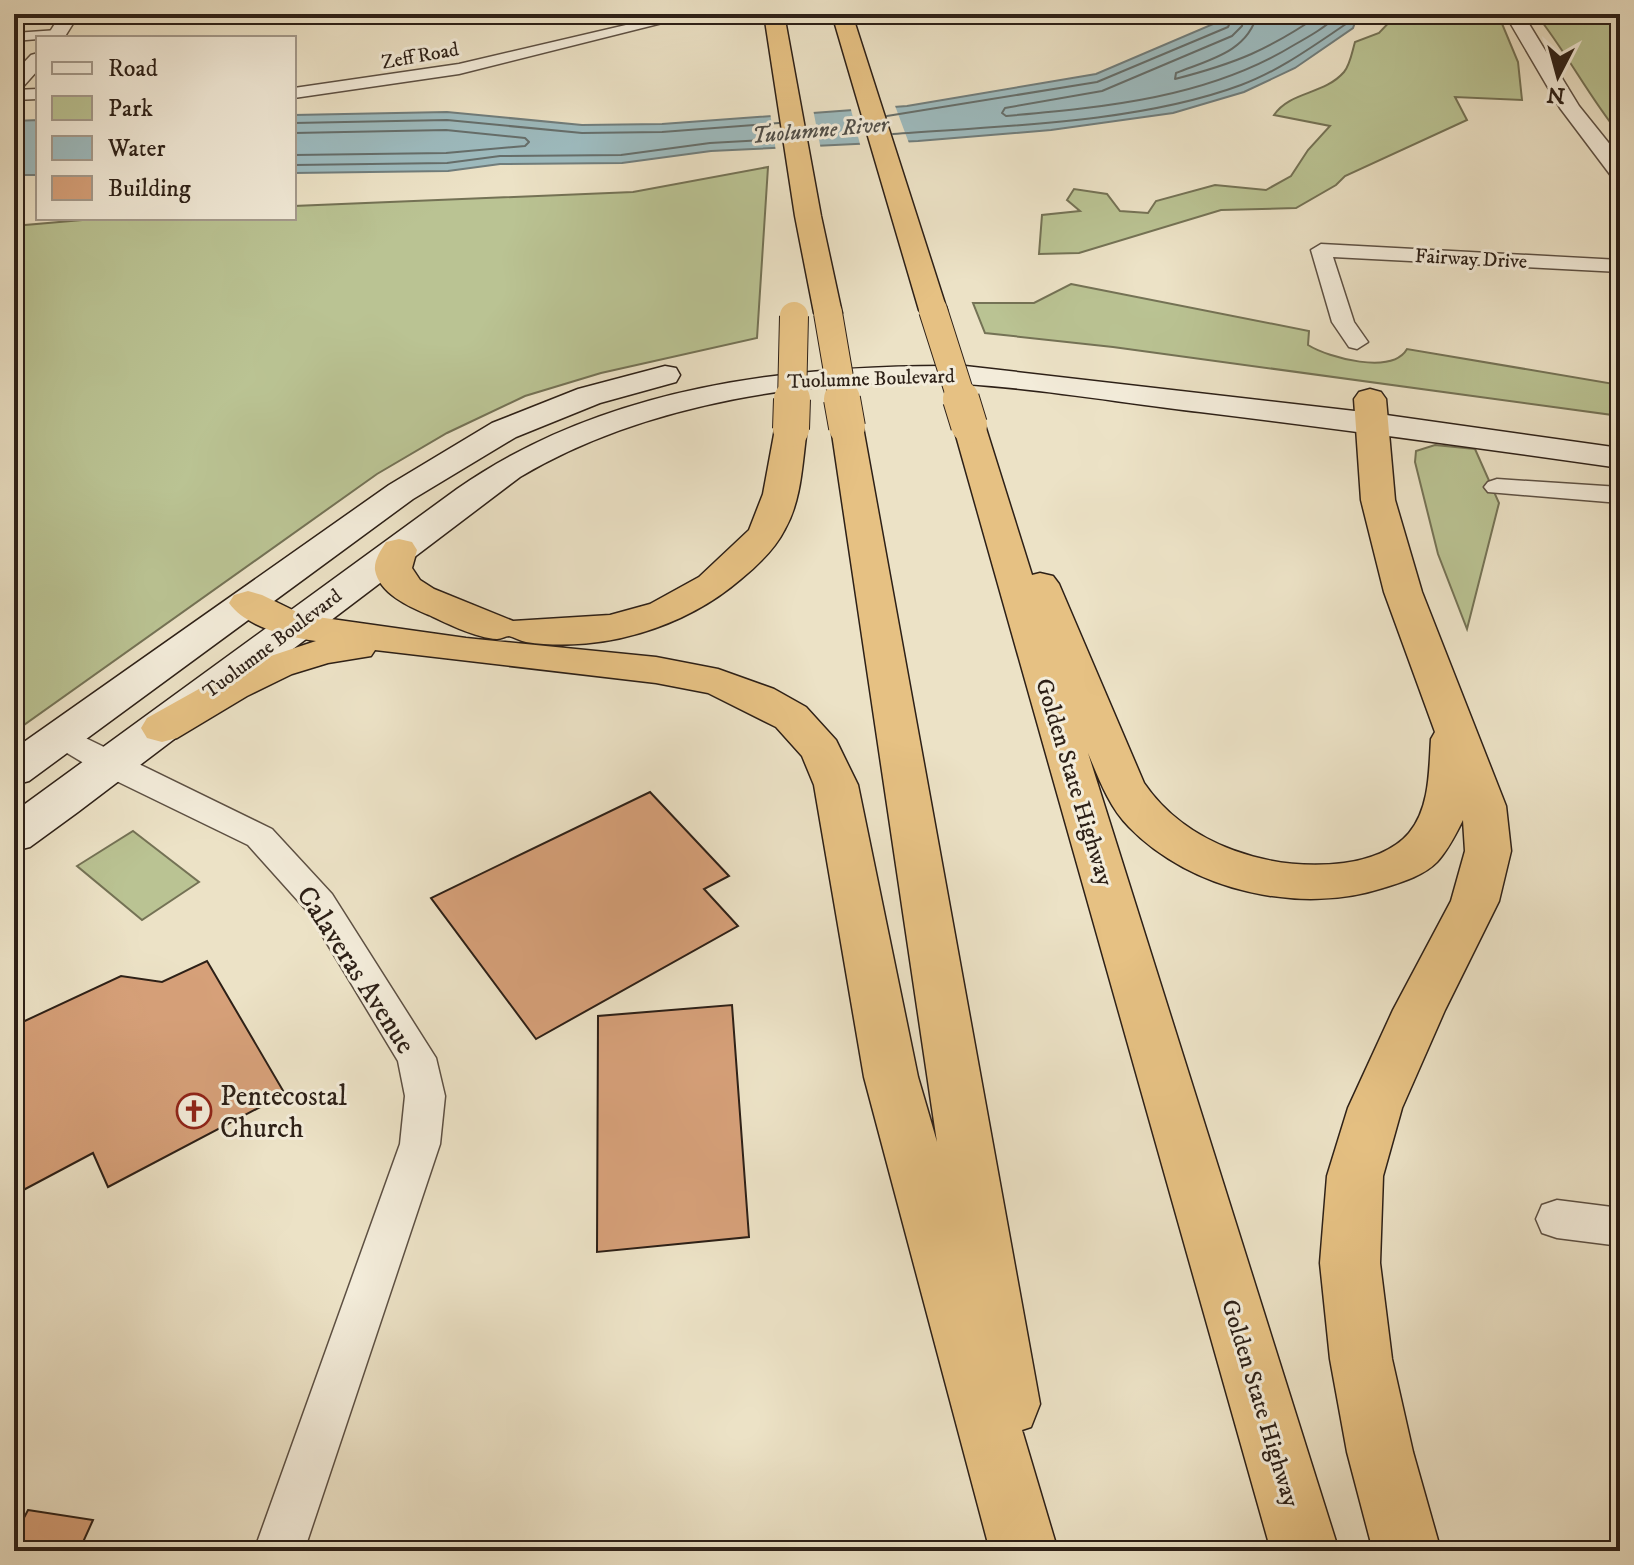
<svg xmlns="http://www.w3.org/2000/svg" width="1634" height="1565" font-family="'IM FELL DW Pica',serif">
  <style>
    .green { fill: #bac393; stroke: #747255; stroke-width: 2 }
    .water { fill: #9dbbbf; stroke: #707d7c; stroke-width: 2 }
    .pier { fill: #ece2c6 }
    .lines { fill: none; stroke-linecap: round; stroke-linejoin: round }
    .shore { stroke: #656e6b; stroke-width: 2 }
    .building { fill: #d6a079; stroke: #2d2017; stroke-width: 2 }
    .minor-casing { stroke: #5d5043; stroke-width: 3 }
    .tertiary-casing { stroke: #5d5043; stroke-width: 3 }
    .secondary-casing { stroke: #2d2017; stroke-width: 3 }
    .motorway-casing { stroke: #2d2017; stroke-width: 3 }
    .minor { fill: #f3ecda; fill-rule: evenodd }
    .tertiary { fill: #f3ecda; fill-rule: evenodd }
    .secondary { fill: #f3ecda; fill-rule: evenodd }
    .motorway { fill: #e6c183; fill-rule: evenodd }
    .motorway-bridge-far1-casing { stroke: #2d2017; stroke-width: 30; stroke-linecap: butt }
    .motorway-bridge-casing { stroke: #2d2017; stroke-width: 38; stroke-linecap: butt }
    .motorway-bridge-far1 { stroke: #e6c183; stroke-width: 28 }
    .motorway-bridge { stroke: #e6c183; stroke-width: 36 }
    .labels { text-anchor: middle; stroke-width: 6; stroke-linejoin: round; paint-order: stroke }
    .far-street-label { font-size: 20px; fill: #2d2017; stroke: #f3ecda }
    .far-water-label { font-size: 22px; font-style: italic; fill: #4f4e49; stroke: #f3ecda }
    .street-label { font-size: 24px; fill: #2d2017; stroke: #f3ecda }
    .near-street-label { font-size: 28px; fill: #2d2017; stroke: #f3ecda }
    .near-poi-label { font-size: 28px; fill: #2d2017; stroke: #f3ecda; text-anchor: start }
  </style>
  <rect width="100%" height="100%" fill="#ece2c6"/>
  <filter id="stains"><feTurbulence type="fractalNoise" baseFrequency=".0025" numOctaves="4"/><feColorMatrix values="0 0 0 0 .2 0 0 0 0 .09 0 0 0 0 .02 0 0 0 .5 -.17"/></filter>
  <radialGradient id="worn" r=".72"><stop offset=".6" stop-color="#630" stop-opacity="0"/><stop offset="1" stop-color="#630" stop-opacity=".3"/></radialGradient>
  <path class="green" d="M1397 14H1498L1518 62 1522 100 1455 97 1467 120 1345 176 1336 185 1296 208 1221 210 1079 253 1039 254 1042 215 1080 211 1067 200 1074 189 1107 194 1120 211 1148 213 1156 201 1215 185 1266 190 1291 176 1308 150 1330 126 1274 115C1290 91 1324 95 1344 72 1350 65 1352 52 1355 42L1379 33Z
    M1536 14H1620V135C1589 97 1567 53 1536 14Z
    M768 167 757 338 601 373 525 396 447 433 377 474 14 732V226L105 218H294V206L633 192Z
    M1071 284 1309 331 1308 345C1329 358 1392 375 1407 349L1620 385V416L1113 347 985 333 973 303H1034Z
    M1435 445 1475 449 1499 503 1467 629 1438 554 1415 462 1416 451Z
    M133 831 199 882 142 920 77 866Z"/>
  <path class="water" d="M1228 14H1358L1353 28 1295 68 1244 92 1173 113 1051 130 918 141 711 151 622 163 500 164 448 171 294 173V115L447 112 582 125 662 124 907 106 1096 74 1225 19Z
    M38 120V175H14V121Z"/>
  <path class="pier" d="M894 103 910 146 861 148 850 106Z
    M813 109 821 150 776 152 770 112Z"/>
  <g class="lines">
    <path class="shore" d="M1244 14 1242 26 1232 36 1102 91 1005 108 1002 113 1006 116C1106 107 1207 98 1294 45 1310 36 1326 27 1339 14
      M1257 14C1248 52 1208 60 1176 73L1175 79C1237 63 1268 50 1321 14
      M887 116 1097 82 1228 27 1234 14
      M294 123 447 120 582 133 662 132 779 123
      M294 133 446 130 525 138 529 142 525 146 446 153 294 155
      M893 134C1002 126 1139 123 1241 85 1279 71 1313 46 1346 24L1350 14
      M294 165 447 163 500 156 621 155 710 143 781 139"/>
  </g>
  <path class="building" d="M650 792 729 876 704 889 738 926 536 1039 431 898Z
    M207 961 285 1094 108 1187 93 1153 14 1195V1026L121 976 162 982Z
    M732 1005 749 1237 597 1252 598 1016Z
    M28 1510 93 1520 79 1551H14V1537Z"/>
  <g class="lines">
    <g class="minor-casing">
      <path id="minor" d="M673 14H698L459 74 294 98V88L459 64Z
        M58 30 65 34 63 37 14 41V33Z
        M38 89V99L14 100V90Z
        M1321 244 1620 260V272L1333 257 1354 322 1368 342 1357 349 1349 347 1332 322 1311 250Z
        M1497 479 1620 487V503L1488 492 1484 487 1488 482Z
        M63 727 272 829 332 894 436 1058 445 1096 440 1144 304 1551H254L400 1144 405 1096 398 1061 308 912 248 845 102 774 52 744 48 737 52 730Z
        M1557 1200 1620 1208V1246L1557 1238 1542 1233 1536 1219 1542 1205Z"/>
    </g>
    <g class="tertiary-casing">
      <path id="tertiary" d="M61 14H79L64 38H46Z
        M1505 14H1523L1579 106 1620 157V179L1612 177 1560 108Z
        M38 53V70L21 89 14 91V73L31 55Z"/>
    </g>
    <g class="secondary-casing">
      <path id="secondary" d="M665 366 676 368 680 375 676 382 600 403 516 437 413 499 29 781 14 785V749L389 485 492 423 578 389Z
        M965 366 1372 413 1620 448V468C1480 448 1340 429 1200 412 1122 403 1043 389 965 384 821 375 645 402 520 477L78 812 30 847 14 851V812L457 489C604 386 790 364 965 366Z"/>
    </g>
    <g class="motorway-casing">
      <path id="motorway" d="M764 14H784L821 216 842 313 838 319 828 322 818 319 814 313 795 216Z
        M832 14H852L947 310 943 316 933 319 923 316 919 310Z
        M1370 389 1381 392 1386 399 1395 500 1422 592 1506 806 1511 851 1499 901 1445 1010 1402 1108 1383 1176 1380 1263 1392 1359 1413 1452 1441 1551H1373L1347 1452 1330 1359 1320 1263 1327 1176 1348 1108 1393 1010 1451 901 1465 851 1463 820C1456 834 1448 850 1437 862 1423 876 1402 882 1383 888 1300 915 1191 891 1129 827 1109 807 1099 779 1088 753L1339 1551H1271L953 425 958 418 969 415 980 418 985 425 1032 575 1040 573 1053 576 1059 584 1144 783C1187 846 1271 872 1344 863 1367 860 1394 851 1409 833 1430 808 1429 770 1431 739L1435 732 1384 592 1361 500 1354 399 1359 392Z
        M847 417 859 420 863 427 1040 1404 1031 1427 1022 1430 1058 1551H990L864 1077 814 785 802 756 776 727 708 693 656 683 375 650 371 656 328 663 292 674 247 696 177 738 162 742 147 738 141 728 147 718 240 666 316 641C288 637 246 627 229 603L234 595 248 591 262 595 303 615 466 638 656 657 718 669 774 689 806 707 836 740 858 785 918 1077 937 1142 831 427 835 420Z
        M791 419 803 422 807 429C802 463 802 499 785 529 775 549 758 565 741 579 684 628 601 653 526 642 520 641 514 637 509 636 505 636 502 639 497 639 476 638 448 624 429 615 409 607 379 593 375 570 374 560 381 550 386 542L399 539 412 542 417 550 412 568 420 580 434 589 513 621 610 615 650 604 699 577 749 530 763 494 775 429 779 422Z"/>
    </g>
    <use href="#minor" class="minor"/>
    <use href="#tertiary" class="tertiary"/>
    <use href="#secondary" class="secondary"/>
    <use href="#motorway" class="motorway"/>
    <g class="motorway-bridge-far1-casing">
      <path id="motorway-bridge-far1" d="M933 310 962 401
        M828 313 843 401
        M792 401 794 316"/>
    </g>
    <g class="motorway-bridge-casing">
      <path id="motorway-bridge" d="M842 399 847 427
        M961 399 969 425
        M791 429 792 399"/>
    </g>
    <use href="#motorway-bridge-far1" class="motorway-bridge-far1"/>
    <use href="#motorway-bridge" class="motorway-bridge"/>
  </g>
  <defs>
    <g id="church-ring" transform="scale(1.8)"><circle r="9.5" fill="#f3ecda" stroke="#8f2418" stroke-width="1.5"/><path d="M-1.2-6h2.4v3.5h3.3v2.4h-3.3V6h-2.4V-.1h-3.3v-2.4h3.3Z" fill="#8f2418"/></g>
  </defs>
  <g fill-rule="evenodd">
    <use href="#church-ring" x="194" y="1111"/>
  </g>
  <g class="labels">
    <g class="far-street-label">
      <text transform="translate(420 55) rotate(-10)" y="7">Zeff Road</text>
      <text transform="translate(1471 258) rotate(3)" y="7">Fairway Drive</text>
      <text transform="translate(871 378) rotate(-2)" y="7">Tuolumne Boulevard</text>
      <text transform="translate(272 643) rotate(-37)" y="7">Tuolumne Boulevard</text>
    </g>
    <g class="far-water-label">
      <text transform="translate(820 129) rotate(-5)" y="8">Tuolumne River</text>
    </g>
    <g class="street-label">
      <text transform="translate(1075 782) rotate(73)" y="8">Golden State Highway</text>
      <text transform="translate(1261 1403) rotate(73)" y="8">Golden State Highway</text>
    </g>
    <g class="near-street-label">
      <text transform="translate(357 969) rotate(57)" y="10">Calaveras Avenue</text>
    </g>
    <g class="near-poi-label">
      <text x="220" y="1105">Pentecostal<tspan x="220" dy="32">Church</tspan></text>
    </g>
  </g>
  <rect width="1634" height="1565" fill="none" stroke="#ece2c6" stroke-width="48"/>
  <rect x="16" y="16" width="1602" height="1533" fill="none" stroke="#2d2017" stroke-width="4"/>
  <rect x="24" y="24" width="1586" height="1517" fill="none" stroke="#2d2017" stroke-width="2"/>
  <rect x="36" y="36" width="260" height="184" fill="#f3ecda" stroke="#a49a8c" stroke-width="2"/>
  <rect x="52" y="62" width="40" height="12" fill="#f3ecda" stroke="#a49a8c" stroke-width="2"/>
  <text x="108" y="76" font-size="24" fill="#2d2017">Road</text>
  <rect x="52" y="96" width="40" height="24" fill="#bac393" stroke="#a49a8c" stroke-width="2"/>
  <text x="108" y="116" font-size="24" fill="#2d2017">Park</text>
  <rect x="52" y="136" width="40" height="24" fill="#9dbbbf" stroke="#a49a8c" stroke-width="2"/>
  <text x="108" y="156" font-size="24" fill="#2d2017">Water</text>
  <rect x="52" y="176" width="40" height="24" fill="#d6a079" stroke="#a49a8c" stroke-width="2"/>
  <text x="108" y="196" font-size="24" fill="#2d2017">Building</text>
  <g transform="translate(1558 76) rotate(186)" stroke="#f3ecda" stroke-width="6" paint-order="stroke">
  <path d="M0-6L14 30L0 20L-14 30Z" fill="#2d2017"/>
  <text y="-12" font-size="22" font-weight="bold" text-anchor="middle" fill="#2d2017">N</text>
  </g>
  <rect width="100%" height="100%" filter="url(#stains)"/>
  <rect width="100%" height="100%" fill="url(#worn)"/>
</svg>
